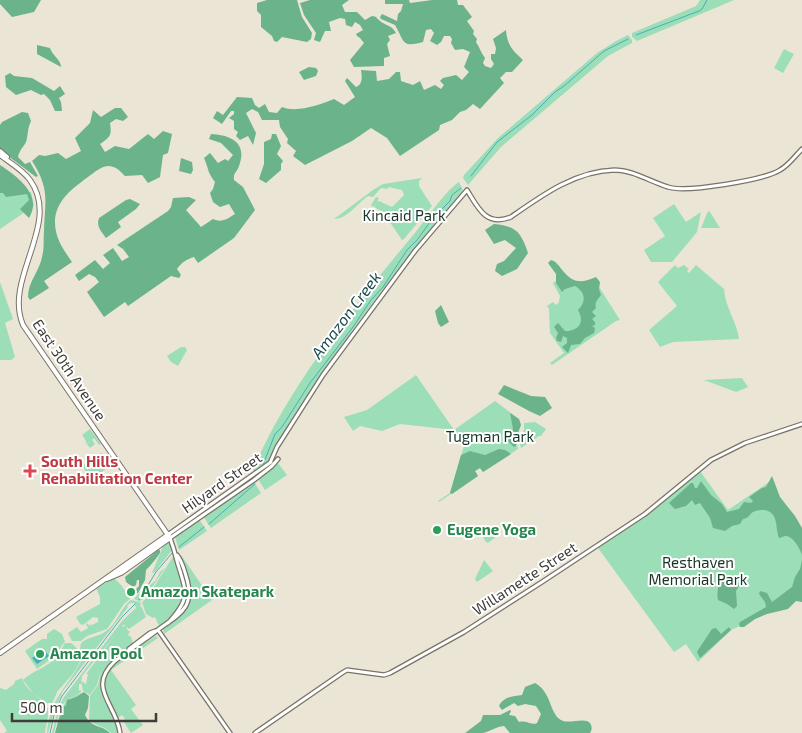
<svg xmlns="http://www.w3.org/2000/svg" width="802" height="733" font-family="'Exo 2',sans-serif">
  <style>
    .green { fill: #9cdeb8 }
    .forest { fill: #6bb38b }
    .water { fill: #49aeb8 }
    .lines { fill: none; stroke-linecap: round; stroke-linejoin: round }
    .stream { stroke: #49aeb8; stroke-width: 1 }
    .secondary-casing { stroke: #787366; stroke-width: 5.5 }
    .primary-casing { stroke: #787366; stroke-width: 6 }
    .secondary { stroke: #fff; stroke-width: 3 }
    .primary { stroke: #fff; stroke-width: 4 }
    .health-dot { fill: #e0444e; stroke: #fff; stroke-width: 2 }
    .leisure-dot { fill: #2e9e5b; stroke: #fff; stroke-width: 2 }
    .labels { text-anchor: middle; stroke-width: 4; stroke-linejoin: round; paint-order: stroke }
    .park-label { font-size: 15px; fill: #163625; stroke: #fff }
    .street-label { font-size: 15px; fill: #3f3d37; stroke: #fff }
    .health-label { font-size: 15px; font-weight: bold; fill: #be3a42; stroke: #fff; text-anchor: start }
    .leisure-label { font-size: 15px; font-weight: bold; fill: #27864d; stroke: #fff; text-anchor: start }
    .water-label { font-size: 16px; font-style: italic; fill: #1d4a4f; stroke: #fff }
  </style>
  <rect width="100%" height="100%" fill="#ebe5d6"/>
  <path class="green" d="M700 0H734L637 41 632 37V33L696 6Z
    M628 35 632 40V43L608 56 501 147 468 185 463 178 464 175 498 138 597 53 616 41Z
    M784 49 794 54 783 73 774 68Z
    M422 178 419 181V186L432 206 403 240H402L383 212 374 207 375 205 373 207 371 205 376 197 379 198 377 202 379 201 392 207 404 195 402 190 388 187V189L381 188 373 197 368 196C358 203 347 219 334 219L373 190 383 184Z
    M459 182 463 191C393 272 328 359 273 450L272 460 254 472 253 470C288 386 356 304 414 234 426 220 444 192 459 182Z
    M0 189 31 192 34 206 0 229Z
    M674 204 686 222 701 212 697 232 672 262H651L644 250 665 236 653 218Z
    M708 211 710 212 720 228H701Z
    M675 265 678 268 684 265 689 269 687 271 689 273 696 265 724 289C725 307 737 322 739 339L673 342 660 347 649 330 677 306 658 282Z
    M563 276 583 287 594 279 620 320 616 321 552 365 550 363 564 353 550 333 549 309 547 306 553 302 556 305 559 302 560 296 553 283Z
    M0 282 13 319 5 323 15 357 11 360H0Z
    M181 347H185L187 350 178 366 171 362 167 356Z
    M416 375 454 430 495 401 519 419 521 425 516 438 518 449 483 472 480 468 475 471 478 476 439 502 438 501 450 493 464 446 456 433 446 429 400 424 382 431 360 426 353 431 344 417 367 410Z
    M742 378 748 387 736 392 704 380Z
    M535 422 546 429 541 436H539L521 448 519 441 524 430V423Z
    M90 429 101 444 99 445 94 438 92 440 95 444 90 448 87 444 90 441 86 444V441L82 435Z
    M101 453 106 455 111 465 94 478H90L82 466Z
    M278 463 287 475 265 490 258 479Z
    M700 471 728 510 769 482 802 531V597L731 630 698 662 686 644 674 652 598 548 645 517Z
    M254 482 261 493 211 528 203 516Z
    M199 519 207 531 179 550 175 537Z
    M489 526 497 536 488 543 486 542 482 535 485 529Z
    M169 542 172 550 155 572 152 573 163 546Z
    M174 555C185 589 193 603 159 626L155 617 153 618 146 614 142 602 147 598Z
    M181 555 212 600 164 634 163 629C189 611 193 602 185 570 184 565 181 560 181 555Z
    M484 560 493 571 477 582 475 579Z
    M165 568 145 598 140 601 134 599 140 592 139 600 145 596 149 586 156 580 160 572Z
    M114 578 122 586 130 599 124 604 107 629 87 636 81 641H72L68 633 77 627 81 632 88 628 86 624 87 623 90 626 91 624 92 625 98 622V618L93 617 83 625 80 624 76 617 100 604V597L96 588Z
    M131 600 140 602 141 605 139 607 141 606 146 617 129 629 126 626 128 631H130L128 635 131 637 133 643C114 661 90 673 106 704 111 714 116 722 118 733H111C104 725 95 727 89 719L90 696 98 685 101 670 97 685 90 695 83 691 81 681 86 684 88 674H86L121 627 125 626 124 624 82 676 81 684H79V691L81 690V692C70 700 65 697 59 712L67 700 81 693 84 692 76 697 69 699 59 718V713L54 733H52L59 706 64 697 122 621 136 608 134 603H130L127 606 128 607 63 691 56 706 48 733H47C50 697 66 690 81 661L80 649 81 643C89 636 99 637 106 631 117 624 120 608 131 600Z
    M54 629 62 634 65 642 62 645 57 655 37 669 25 651 42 639H47V634Z
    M156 636 158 638 111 670 136 705 131 709 143 725 131 733 123 721 125 719 122 715 118 718C114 710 108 702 106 693 98 663 136 650 156 636Z
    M65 643H71C76 647 82 653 80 660 78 670 63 685 57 692 56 695 54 700 52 703H46L33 693 23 680C34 670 46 668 57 657 61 653 62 647 65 643Z
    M22 678C26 692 45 699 48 709 49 715 46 726 45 733H4L7 731 0 720V688L6 690 14 684 15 681Z"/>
  <path class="forest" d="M0 0H41L34 12 12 17 0 4Z
    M267 0H297L302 17 312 33 311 39 307 42 282 37 277 42 274 41 272 36 261 27V15L257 11V3Z
    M310 0H349L342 5 345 12H357L365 20 372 16C380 18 373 15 379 20 385 26 391 24 396 33L388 36 390 40 387 44 390 56 384 58V66L354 67 350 60 364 43 360 38 357 36 356 34 363 30 360 25 355 22 352 27 346 25 345 19 340 18 329 22 331 31H325L320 42 314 40 316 33 304 15 300 3Z
    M385 0H409L410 3 432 0H457L458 5H463L472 17 467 21 474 31 473 34 477 39 476 42C480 48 481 53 485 58L483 63 485 66 491 68 494 64 491 59V54H495L496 48 493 39 506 30C507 45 513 51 523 60L512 72H506L500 78 504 83 480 109 473 104 466 110 460 112 452 120 440 125 439 130 400 156 387 138 371 128 352 141 305 165 293 156 296 151 287 143 288 139 280 127 279 120H262L258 112 252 109 246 113 256 133 253 145 248 136 240 140 236 136 238 132 234 129V121L229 118 234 114V111H231L222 124 213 118 217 111 223 115 237 97 252 98 255 105 259 108 265 104 269 112 277 113 282 107C297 113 319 105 334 99L344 105 355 97 345 81 347 78 356 87C363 84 362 77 361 70L376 71 377 81 389 79 396 72H400L401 81 413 85 420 81 424 90 435 85 441 89 444 85 440 81 443 78 456 75 462 80 469 72 464 67 470 52 463 49 455 50 451 43 452 39 450 36H444L441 42 437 45 430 41 434 33 431 29 426 30 423 42C401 48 405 42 395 25L381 19 380 17 382 14 397 21 398 14 401 11 403 4H385Z
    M37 45 50 48C52 55 61 60 61 67L37 54Z
    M309 67 316 68 318 71 316 76 304 80 299 72Z
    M10 73 14 76 32 78 54 91 60 86 65 94 59 98 61 102 62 111H55L50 100 44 94 41 95 31 90 16 95 6 87 5 76Z
    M115 108H121L128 117 123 121 116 119 110 123C112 136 110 137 100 144L105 152 115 146 129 149 148 134 154 139 163 131 172 134 168 153 163 155 160 177 148 183 142 175 125 176C120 171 117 167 109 166 101 166 95 172 88 177 73 188 55 201 55 222 55 238 63 249 72 262L44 281 49 288 30 300 28 297C28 283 37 274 41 261 45 246 43 245 44 231 45 200 50 189 32 161L39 155 45 156 58 153 66 159 81 151 75 138 90 123 93 110 101 117Z
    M22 112 28 113 31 121C27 129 28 137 26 142 23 148 20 149 18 157L25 164 30 162 38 176 36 177 0 150V125L2 122Z
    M211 134C230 135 248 142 239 166 237 172 233 173 234 180L243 187 255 210 234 238 198 263 194 257C187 259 181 263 177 269L181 275 179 278 171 276 128 306 125 302 104 317 87 292 99 282 95 277 89 274 79 281 75 275 95 260 103 269 110 263 103 255 113 248 122 261 129 257 123 249 117 245 168 211 171 207 173 198 189 197 196 200 186 210 201 227 213 219C222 223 227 219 235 214L229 204 220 207 213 202 210 193 213 189 215 182C207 172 209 169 204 158L210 153 218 163 225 159 228 161 233 155 221 143 209 139Z
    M272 134H276L281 146 277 154 283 161 281 164V170L266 183 259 179 264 164V142L271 139Z
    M181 158 192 162 193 170 191 174 179 171Z
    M0 165C18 177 43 195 29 218L20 209 29 200 27 194 6 197 3 193H0Z
    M130 199 140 204 136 209 118 222 121 227 106 238C101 231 96 226 99 218L126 200Z
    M494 224C516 226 521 232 528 253L517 269 502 276 495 271 497 264 504 261 516 248 505 240 494 244 485 230Z
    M551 260C557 262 559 266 563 271 574 284 582 283 596 277L600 282 599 289 601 295C598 299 594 303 596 308L592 312 596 316 592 319 595 322V325L592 326 595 328 594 333 585 338 580 344 571 345 568 353 562 347 567 343V338L563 336 561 342 557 341 556 338 558 333 554 327 558 323 565 331C579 331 585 322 578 310 587 301 585 292 575 286L565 289 562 292 556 283V274L548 263Z
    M441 305 449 322 441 327 438 323 435 311Z
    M504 385 531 396 545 397 552 408 540 416 529 411 498 394Z
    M510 413 519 419 521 425 516 438V446L514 447 507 440 513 429Z
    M499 449 505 450 511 454 483 472 480 468 475 471 478 476 452 494 450 493 461 455 470 451 485 455Z
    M772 476 780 497 795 516 802 528V555C800 549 794 537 786 536 784 536 781 538 779 538 775 528 779 513 765 510 762 510 756 510 753 512 749 515 749 518 743 519L740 524 732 526 725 531 713 528 710 518 700 503 695 505 692 500 686 506 675 509 669 503 691 483H693L695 488H697L701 481 711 495 722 504 727 512 739 509 744 502 751 503 753 501 749 497 762 488 766 487Z
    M158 550H160V553C155 560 151 565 146 570L145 580 138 593 135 594 134 591 139 586V580H137L136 585 133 587 126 582 125 577Z
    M802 560V602L796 601 788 609 767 614 755 619 744 627H740L739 624 740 622 766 607 765 602 759 594 760 591 767 593 772 602 792 587 795 577 800 569Z
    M722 573 728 577 733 576 739 583V586L736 591 737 606 734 609 727 604 718 600C716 592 720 585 718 576Z
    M729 627 731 630 700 658 697 652 698 650 712 629 716 628 721 634Z
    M535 683C553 693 549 716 563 721 571 723 580 719 587 721 592 723 593 729 590 733H510L504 726C495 727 491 731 483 733 478 733 471 733 465 733L481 721 483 715H500L510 710 511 711 509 715 515 716 519 722C527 720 532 726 537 723L541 714 536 706 525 704 518 706 514 703 502 710 499 706C503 697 513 696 522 695L525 687Z
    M84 692 89 696 88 708 85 715C92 729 101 724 110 733H55L59 718 62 713 61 709 66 705 67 700 76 697Z"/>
  <path class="water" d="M44 650 49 656 37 664 32 658Z"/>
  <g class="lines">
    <path class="stream" d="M636 35 699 11 702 9 707 0
      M471 176 497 142 532 115 555 92 564 86 604 51 628 39
      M263 465 275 434 282 427 310 383 353 327 371 300 383 287 407 250 417 240 433 218 450 201 452 195 461 188
      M209 524 255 484
      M179 547 204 527
      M139 600 156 572 173 552
      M50 733 55 711 62 696 122 617 135 604"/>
    <g class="secondary-casing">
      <path id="secondary" d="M270 463 277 447 323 375 415 251 467 190C478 208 486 227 511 217 541 196 575 171 614 170 633 170 651 182 668 187 686 193 764 180 780 170 789 165 795 156 802 149
        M169 534 271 462
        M168 623C192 597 186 592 177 561 175 553 173 546 170 538L254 480 272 466 278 459
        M158 630 230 733
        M129 649 150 633 155 631
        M120 733C117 705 86 688 115 661 129 650 145 640 159 629 180 614 196 607 186 576 184 569 182 561 177 555
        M255 733 342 673 347 670 384 675 390 673 464 632 542 582 645 514 711 460 745 443 802 424"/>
    </g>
    <g class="primary-casing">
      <path id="primary" d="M0 151 7 157
        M0 155C10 163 22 169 30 180 62 224 3 278 23 325L170 538 121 573 107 579
        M0 653 169 534"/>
    </g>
    <use href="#secondary" class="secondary"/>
    <use href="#primary" class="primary"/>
  </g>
  <path class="health-dot" d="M27.5 463.5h5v5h5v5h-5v5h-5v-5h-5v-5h5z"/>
  <g class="leisure-dot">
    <circle cx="437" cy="530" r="5"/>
    <circle cx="131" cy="592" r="5"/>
    <circle cx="40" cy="654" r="5"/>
  </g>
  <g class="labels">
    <g class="park-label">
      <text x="404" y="221">Kincaid Park</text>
      <text x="490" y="442">Tugman Park</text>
      <text x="698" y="568">Resthaven<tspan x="698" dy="17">Memorial Park</tspan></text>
    </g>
    <g class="street-label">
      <text transform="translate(69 370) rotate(56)" y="5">East 30th Avenue</text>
      <text transform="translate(222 483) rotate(-35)" y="5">Hilyard Street</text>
      <text transform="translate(525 579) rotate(-33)" y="5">Willamette Street</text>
    </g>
    <g class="health-label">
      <text x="41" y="467">South Hills<tspan x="41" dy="17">Rehabilitation Center</tspan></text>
    </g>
    <g class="leisure-label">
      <text x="447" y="535">Eugene Yoga</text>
      <text x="141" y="597">Amazon Skatepark</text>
      <text x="50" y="659">Amazon Pool</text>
    </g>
    <g class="water-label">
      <text transform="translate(346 315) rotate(-53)" y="6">Amazon Creek</text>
    </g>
  </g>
  <path d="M12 713v8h144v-8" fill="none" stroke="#3f3d37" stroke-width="2.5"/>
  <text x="20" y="713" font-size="15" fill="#3f3d37" stroke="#ffffff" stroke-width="4" paint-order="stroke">500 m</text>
</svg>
